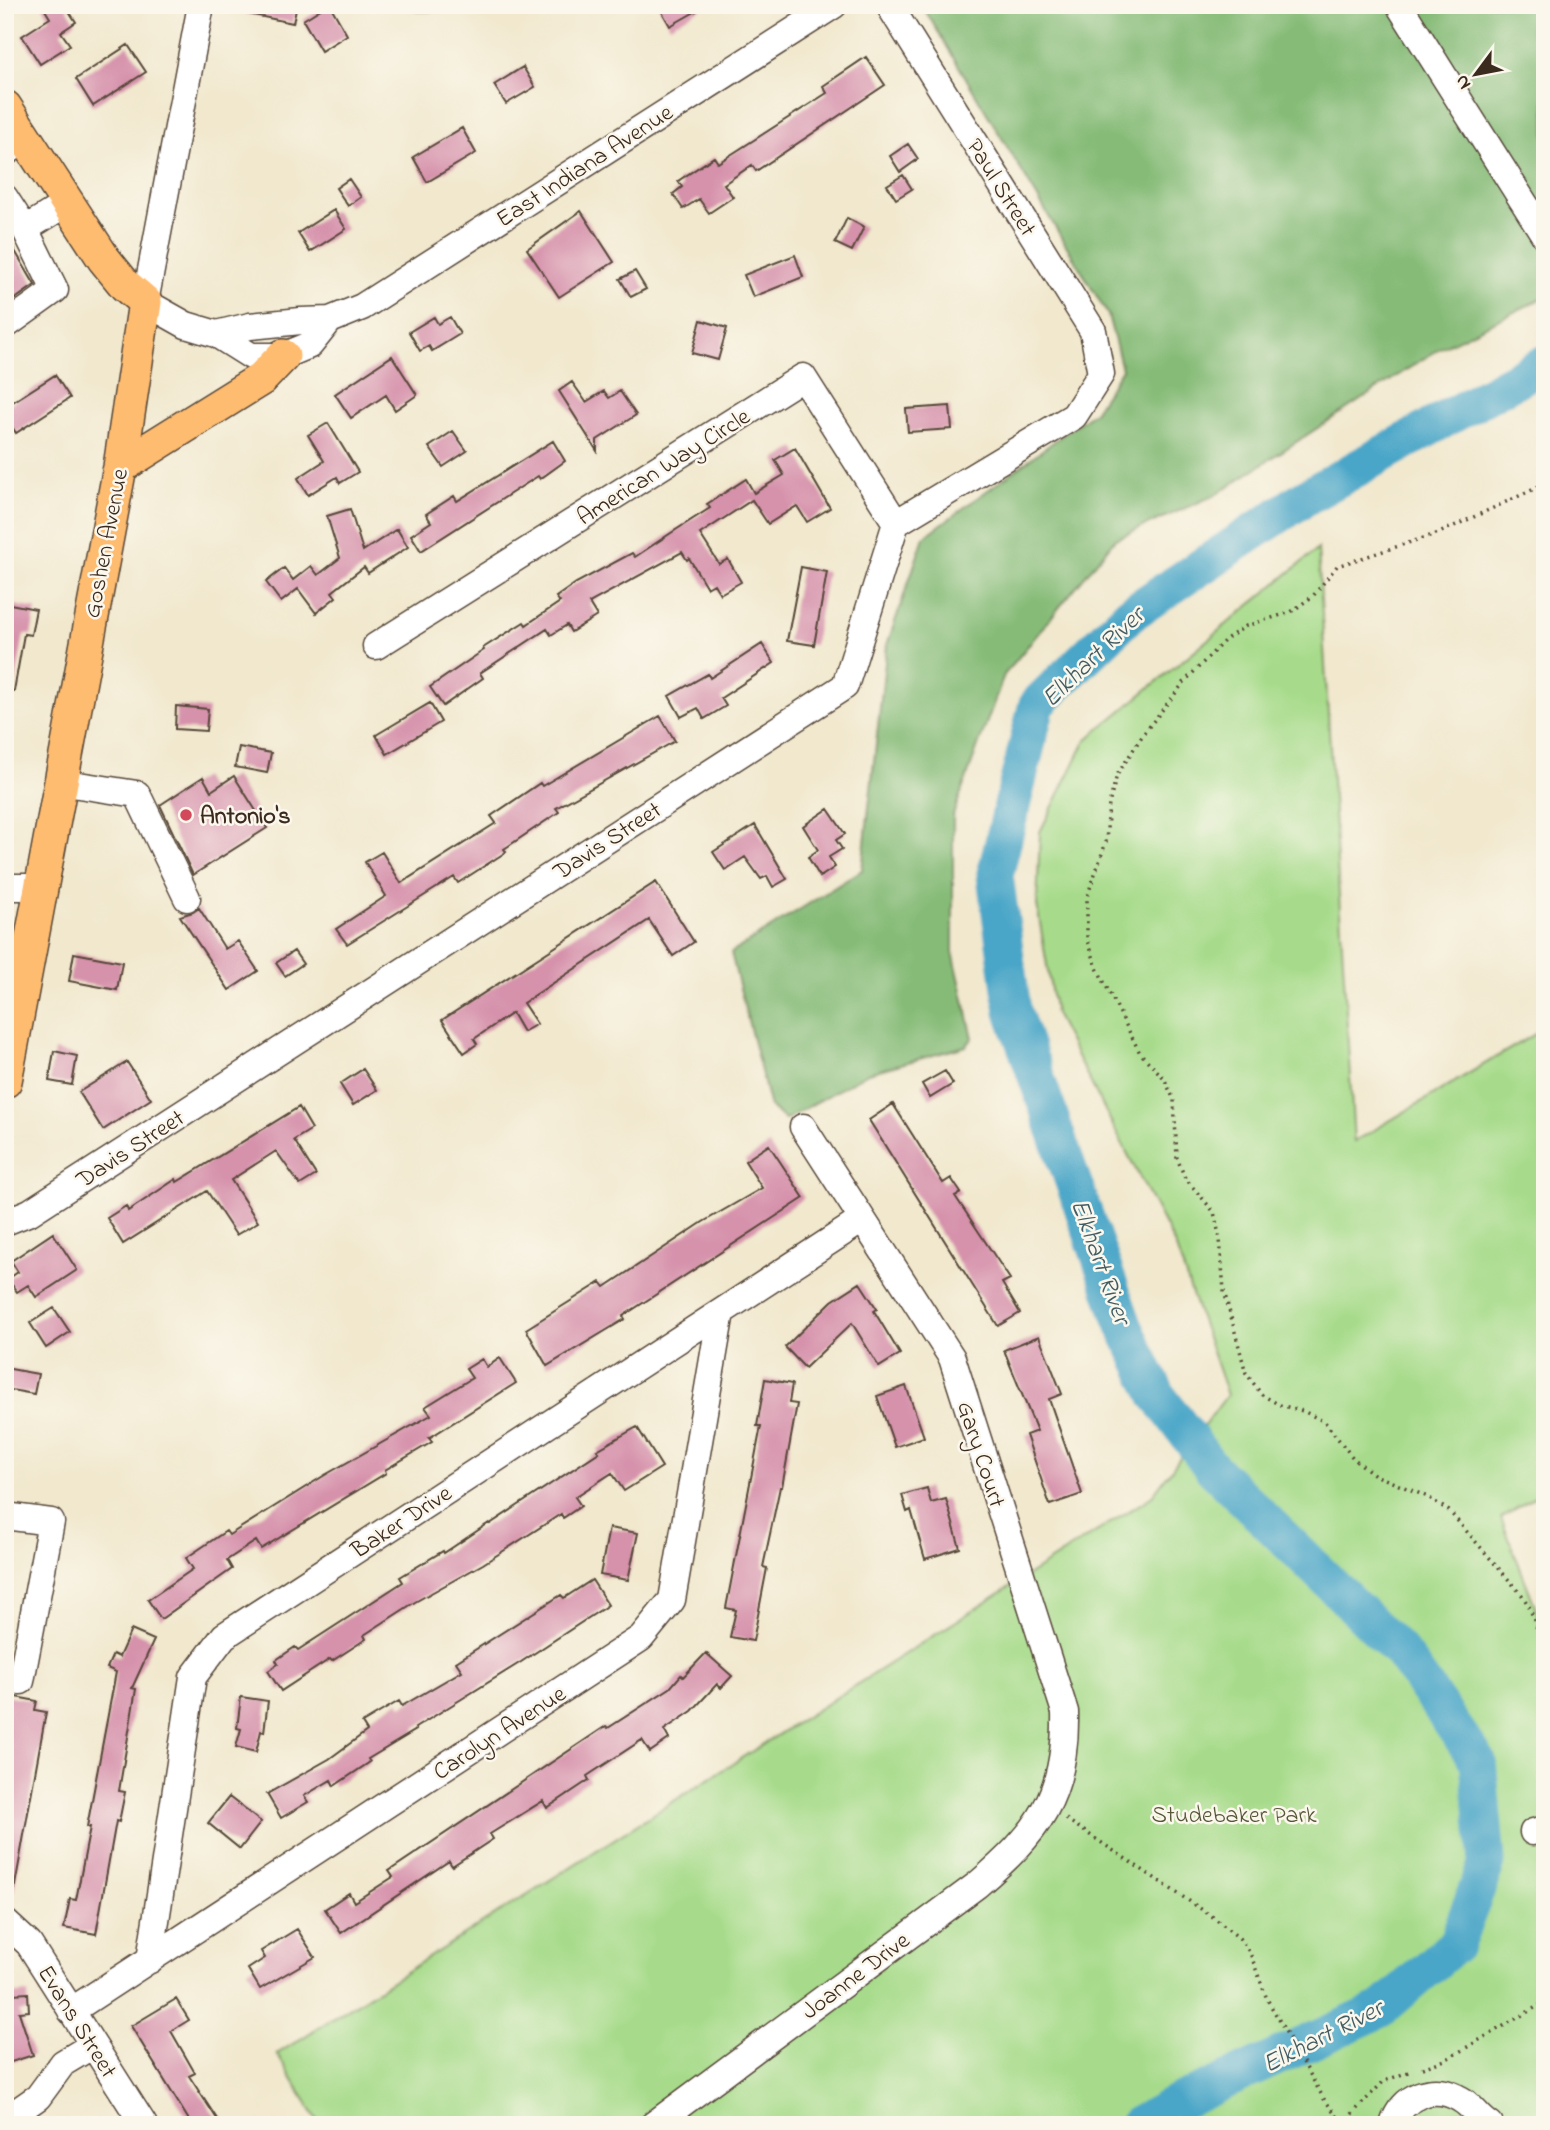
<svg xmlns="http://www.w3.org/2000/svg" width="1550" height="2130" font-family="'Indie Flower',sans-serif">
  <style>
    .green { fill: #a7db8b; stroke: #718254; stroke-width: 2 }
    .forest { fill: #85bb77; stroke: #60724a; stroke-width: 2 }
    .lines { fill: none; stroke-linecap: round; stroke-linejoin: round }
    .river { stroke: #4aa6c8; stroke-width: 37 }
    .building { fill: #d691ab }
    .minor-casing { stroke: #564638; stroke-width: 29 }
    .major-casing { stroke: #564638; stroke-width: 36 }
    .path { stroke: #564638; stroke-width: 3.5; stroke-dasharray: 2 5; stroke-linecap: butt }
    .minor { stroke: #fff; stroke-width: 26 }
    .major { stroke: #febc70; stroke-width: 33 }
    .poi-dot { fill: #d1495b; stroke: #fbf7ec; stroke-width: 2.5 }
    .labels { text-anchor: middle; stroke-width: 5; stroke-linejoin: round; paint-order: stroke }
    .street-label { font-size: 24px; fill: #3b2a1e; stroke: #fbf7ec }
    .poi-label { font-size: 24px; font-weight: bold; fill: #3b2a1e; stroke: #fbf7ec; text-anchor: start }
    .park-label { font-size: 24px; fill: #565639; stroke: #fbf7ec }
    .water-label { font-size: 26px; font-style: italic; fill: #415c62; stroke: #fbf7ec }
  </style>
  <rect width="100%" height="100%" fill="#fbf7ec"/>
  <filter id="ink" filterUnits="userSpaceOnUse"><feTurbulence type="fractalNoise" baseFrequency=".0143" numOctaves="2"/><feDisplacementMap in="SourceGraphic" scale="14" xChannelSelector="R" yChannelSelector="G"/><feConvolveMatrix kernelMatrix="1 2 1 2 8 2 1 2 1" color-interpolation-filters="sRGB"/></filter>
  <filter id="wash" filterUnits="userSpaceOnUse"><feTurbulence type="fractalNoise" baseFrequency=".00686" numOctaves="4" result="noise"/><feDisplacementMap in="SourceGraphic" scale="28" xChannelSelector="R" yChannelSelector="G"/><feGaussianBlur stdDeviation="1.57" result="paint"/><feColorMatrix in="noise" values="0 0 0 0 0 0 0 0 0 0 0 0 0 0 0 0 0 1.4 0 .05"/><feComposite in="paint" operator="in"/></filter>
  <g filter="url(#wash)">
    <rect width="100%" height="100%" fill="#f1e8ce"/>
    <path class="green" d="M1318 549 1354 1142 1545 1028V1490L1501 1518 1545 1632V2125H320L277 2054 1151 1497 1227 1395 1175 1245 1055 1014 1037 905 1040 832 1086 740Z"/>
    <path class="forest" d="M415 5H543L534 11H416Z
      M922 5H1545V297L1440 348 1215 495 1115 539 1004 675 953 815V952L973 1038 966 1046 868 1073 785 1120 770 1107 731 953 862 870 887 645 924 537 1094 412 1122 369 1108 315Z"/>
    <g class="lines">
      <path class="river" d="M1137 2125 1173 2105 1380 2010 1456 1944 1487 1862 1478 1761 1400 1651 1212 1468 1158 1396 1124 1326 1013 1011 995 875 1037 704 1130 614 1306 497 1545 363"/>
    </g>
    <g id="blocks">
      <path class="building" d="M42 5H65L76 22 61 32 70 45 40 64 22 36 50 18Z
        M244 5H297L293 23 243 13Z
        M327 5H330L347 35 321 51 303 20Z
        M658 5H707L670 26Z
        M128 45 146 72 93 106 76 79Z
        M866 57 885 85 756 171 752 165 724 184 733 197 709 213 699 199 683 209 673 194 682 187 678 181 714 157 718 163 827 93 823 86Z
        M523 67 535 87 506 104 494 85Z
        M462 128 476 153 427 182 413 157Z
        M908 144 918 159 900 172 890 156Z
        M903 175 912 189 896 199 887 185Z
        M349 179 361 197 348 206 336 188Z
        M334 210 346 229 310 252 298 233Z
        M581 211 614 262 559 297 527 249Z
        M847 218 864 227 852 251 835 243Z
        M5 234 35 285 15 299 5 284Z
        M795 255 803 277 753 297 744 275Z
        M635 271 646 289 631 297 620 279Z
        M434 317 438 324 450 317 460 334 432 351 429 346 420 351 409 332Z
        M701 320 727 328 718 360 692 353Z
        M392 356 417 395 395 410 386 395 351 418 335 394Z
        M55 375 70 398 16 433 5 416V407Z
        M572 382 586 402 604 391 609 398 620 391 636 415 597 440V451L559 391Z
        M950 406 952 429 908 432 906 409Z
        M328 423 358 472 340 483 337 477 308 495 298 478 324 461 308 435Z
        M453 431 467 451 443 467 429 447Z
        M553 441 565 461 540 479 538 476 421 551 411 535 431 522 426 514 454 496 457 501Z
        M795 448 830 508 807 522 797 506 768 524 752 500 700 534 719 564 728 559 741 582 720 594 714 584 707 588 689 558 687 560 682 552 589 603 597 616 571 632 567 625 551 635 547 629 480 673 483 678 443 706 430 687 484 650 483 648 524 622 526 625 560 602 556 597 576 583 632 553 635 557 671 533 710 508 707 504 746 479 754 493 784 475 775 460Z
        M350 509 363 551 397 529 408 547 368 573 364 567 332 592 336 597 316 613 298 589 281 602 266 582 284 568 293 580 311 566 318 575 340 558 327 516Z
        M801 567 827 572 814 645 787 641Z
        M5 603 36 609 31 635 24 634 14 691H5Z
        M762 644 774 663 721 698 726 706 704 719 698 708 681 717 669 696 708 674 710 678Z
        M430 703 441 722 387 754 376 735Z
        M176 706 208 709 206 731 175 729Z
        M660 716 675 741 556 808 559 812 504 849 506 852 458 883 454 877 347 944 336 929 386 896 365 862 382 852 401 883 496 823 491 816 540 783 542 786Z
        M239 747 271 753 267 773 235 767Z
        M234 776 267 828 193 875 160 805 203 777 211 791Z
        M828 809 845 834 836 840 842 849 829 857 835 867 820 877 808 857 818 850 803 826Z
        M755 825 787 879 773 887 767 876 761 879 745 857 725 870 713 852Z
        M656 882 694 942 673 956 649 920 523 1003 537 1024 523 1032 512 1013 474 1039 477 1044 464 1053 442 1020Z
        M199 908 225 949 238 941 258 971 229 990 180 916 193 912Z
        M294 951 303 964 285 976 276 963Z
        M74 953 122 962 117 990 69 981Z
        M54 1051 77 1056 72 1085 49 1081Z
        M127 1062 151 1099 103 1130 79 1092Z
        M363 1069 377 1090 353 1105 340 1084Z
        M945 1071 953 1084 930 1098 922 1084Z
        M893 1104 943 1183 951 1178 961 1193 955 1196 1010 1279 1002 1283 1020 1313 998 1326 869 1120Z
        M299 1107 312 1129 294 1140 316 1175 300 1185 276 1151 231 1180 258 1222 236 1235 207 1191 123 1244 107 1218 126 1206 128 1211 176 1179 177 1182Z
        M769 1145 804 1198 623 1316 625 1319 547 1366 526 1329 601 1282 605 1287 703 1222 762 1188 745 1161Z
        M53 1233 77 1270 36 1297 28 1285 17 1292 8 1279 18 1272 11 1261Z
        M860 1283 877 1309 874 1311 900 1354 879 1367 852 1323 805 1368 785 1347 832 1301Z
        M54 1308 70 1332 46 1348 30 1323Z
        M1039 1336 1062 1394 1049 1399 1082 1494 1050 1505 1026 1435 1037 1431 1004 1350Z
        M500 1358 516 1383 429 1438 432 1442 385 1470 386 1473 261 1549 256 1541 227 1560 232 1569 161 1619 148 1600 193 1569 186 1558 226 1531 229 1535 325 1475 431 1415 425 1407 472 1378 466 1369 482 1359 487 1367Z
        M5 1368 38 1374 34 1394 5 1389Z
        M765 1379 792 1384 789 1403 797 1404 782 1487H780L763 1567 767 1568 753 1641 730 1637 736 1610 726 1608 761 1426H757Z
        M906 1386 924 1437 895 1447 877 1396Z
        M637 1427 662 1467 624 1491 612 1473 575 1497 581 1506 563 1518 561 1514 483 1564 415 1602 364 1635 366 1639 332 1661 330 1659 281 1691 268 1671 278 1664 276 1660 295 1647 298 1650 403 1582 400 1577 443 1551 444 1553 489 1523 490 1524 599 1452 597 1450Z
        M927 1488 931 1503 946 1499 960 1548 925 1559 911 1510 907 1512 902 1495Z
        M609 1528 638 1533 628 1580 600 1575Z
        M592 1580 608 1605 521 1662 415 1728 416 1730 368 1759 370 1762 334 1786 331 1780 304 1796 308 1802 281 1818 267 1794 329 1759 367 1731 362 1723 399 1701 402 1706 462 1671 456 1662 561 1595 564 1598Z
        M131 1630 154 1640 132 1688 136 1689 119 1791 125 1792 119 1822 116 1821 96 1934 64 1928 70 1899 76 1900 90 1827H87L116 1672 107 1668 113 1654 119 1657Z
        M706 1653 732 1676 721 1688 717 1684 692 1711 664 1730 669 1739 650 1752 642 1740 587 1776 589 1780 547 1808 543 1801 490 1834 493 1839 452 1866 449 1861 341 1933 325 1909 349 1893 354 1902 393 1877 389 1871 606 1726 608 1728 670 1688 681 1675 683 1677Z
        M5 1695 37 1701 35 1710 46 1712 14 1891 5 1890Z
        M241 1697 268 1701 264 1732 261 1731 256 1752 236 1747 241 1729 237 1728Z
        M229 1797 261 1822 240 1849 208 1823Z
        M297 1929 315 1957 260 1989 248 1969 265 1958 261 1951Z
        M11 1987 13 1994 28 1993 29 2011 19 2012 33 2055 5 2064V2034H8L6 1988Z
        M176 1999 189 2020 171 2031 195 2073 189 2076 221 2125H192L131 2026Z"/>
    </g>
  </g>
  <g filter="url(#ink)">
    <use href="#blocks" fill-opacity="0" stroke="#564638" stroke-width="2"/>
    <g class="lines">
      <g class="minor-casing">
        <path id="minor" d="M201 5 145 302 186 325 216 334 251 356H283L310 345 330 320
          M1399 5 1545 236
          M5 153 26 139
          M5 198 25 229 67 203
          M5 326 55 290 25 229
          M216 334 250 326 301 321 330 320 362 307 834 5
          M376 646 803 377 896 523
          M59 782 137 794 187 898
          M5 887H40
          M5 1222 30 1212 845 686 896 523 1074 416 1101 374 1093 331 889 5
          M5 1516 51 1522 21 1681 5 1679
          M1533 1832 1545 1829
          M5 1922 29 1944 144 2125
          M150 1960 193 1677 224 1636 862 1220
          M71 2011 641 1638 672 1600 721 1312
          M5 2120 38 2097 63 2063 93 2045
          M653 2125 977 1885C1038 1833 1067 1796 1065 1712L952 1358 803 1127
          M1393 2125C1402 2095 1434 2083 1460 2099 1472 2105 1478 2118 1490 2125"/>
      </g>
      <g class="major-casing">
        <path id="major" d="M5 107 104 259 125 285 145 302 120 467 5 1081
          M120 467 261 379 283 356"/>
      </g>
      <path class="path" d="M1545 484 1439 533 1337 566 1313 596 1291 612 1246 626 1226 639 1186 680 1144 733 1117 775 1109 804 1106 842 1087 897V938L1097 968 1140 1053 1164 1078 1174 1100 1177 1158 1185 1178 1214 1212 1220 1239 1224 1291 1246 1373 1262 1395 1280 1405 1303 1411 1325 1422 1353 1458 1375 1475 1428 1497 1449 1511 1522 1595 1530 1608 1545 1655
        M1066 1819 1213 1917 1239 1938 1250 1953 1267 1999 1324 2099 1344 2125
        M1422 2068 1445 2060 1545 2002
        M1334 2125 1350 2116 1384 2081 1411 2071"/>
      <use href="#minor" class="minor"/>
      <use href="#major" class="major"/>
    </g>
  </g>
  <circle class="poi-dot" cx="186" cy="815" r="7"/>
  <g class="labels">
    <g class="street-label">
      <text transform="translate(584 165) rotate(-33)" y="8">East Indiana Avenue</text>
      <text transform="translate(1002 187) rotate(58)" y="8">Paul Street</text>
      <text transform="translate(663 466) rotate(-32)" y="8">American Way Circle</text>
      <text transform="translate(105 543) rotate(-79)" y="8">Goshen Avenue</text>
      <text transform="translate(607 840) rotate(-33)" y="8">Davis Street</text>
      <text transform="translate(130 1148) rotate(-33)" y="8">Davis Street</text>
      <text transform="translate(982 1454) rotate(72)" y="8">Gary Court</text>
      <text transform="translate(401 1521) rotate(-33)" y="8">Baker Drive</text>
      <text transform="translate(499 1732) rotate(-33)" y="8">Carolyn Avenue</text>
      <text transform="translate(855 1975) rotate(-37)" y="8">Joanne Drive</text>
      <text transform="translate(78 2021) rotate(58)" y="8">Evans Street</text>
    </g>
    <g class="poi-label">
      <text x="200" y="823">Antonio's</text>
    </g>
    <g class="park-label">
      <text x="1234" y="1822">Studebaker Park</text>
    </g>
    <g class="water-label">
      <text transform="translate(1092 656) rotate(-44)" y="9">Elkhart River</text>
      <text transform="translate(1102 1261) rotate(70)" y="9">Elkhart River</text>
      <text transform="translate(1322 2035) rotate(-27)" y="9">Elkhart River</text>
    </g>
  </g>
  <rect width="1550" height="2130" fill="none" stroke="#fbf7ec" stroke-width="28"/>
  <g transform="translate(1476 74) rotate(238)" stroke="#fbf7ec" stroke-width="5" paint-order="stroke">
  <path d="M0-5L12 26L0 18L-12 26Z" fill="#3b2a1e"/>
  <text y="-10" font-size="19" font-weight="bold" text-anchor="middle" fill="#3b2a1e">N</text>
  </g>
</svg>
